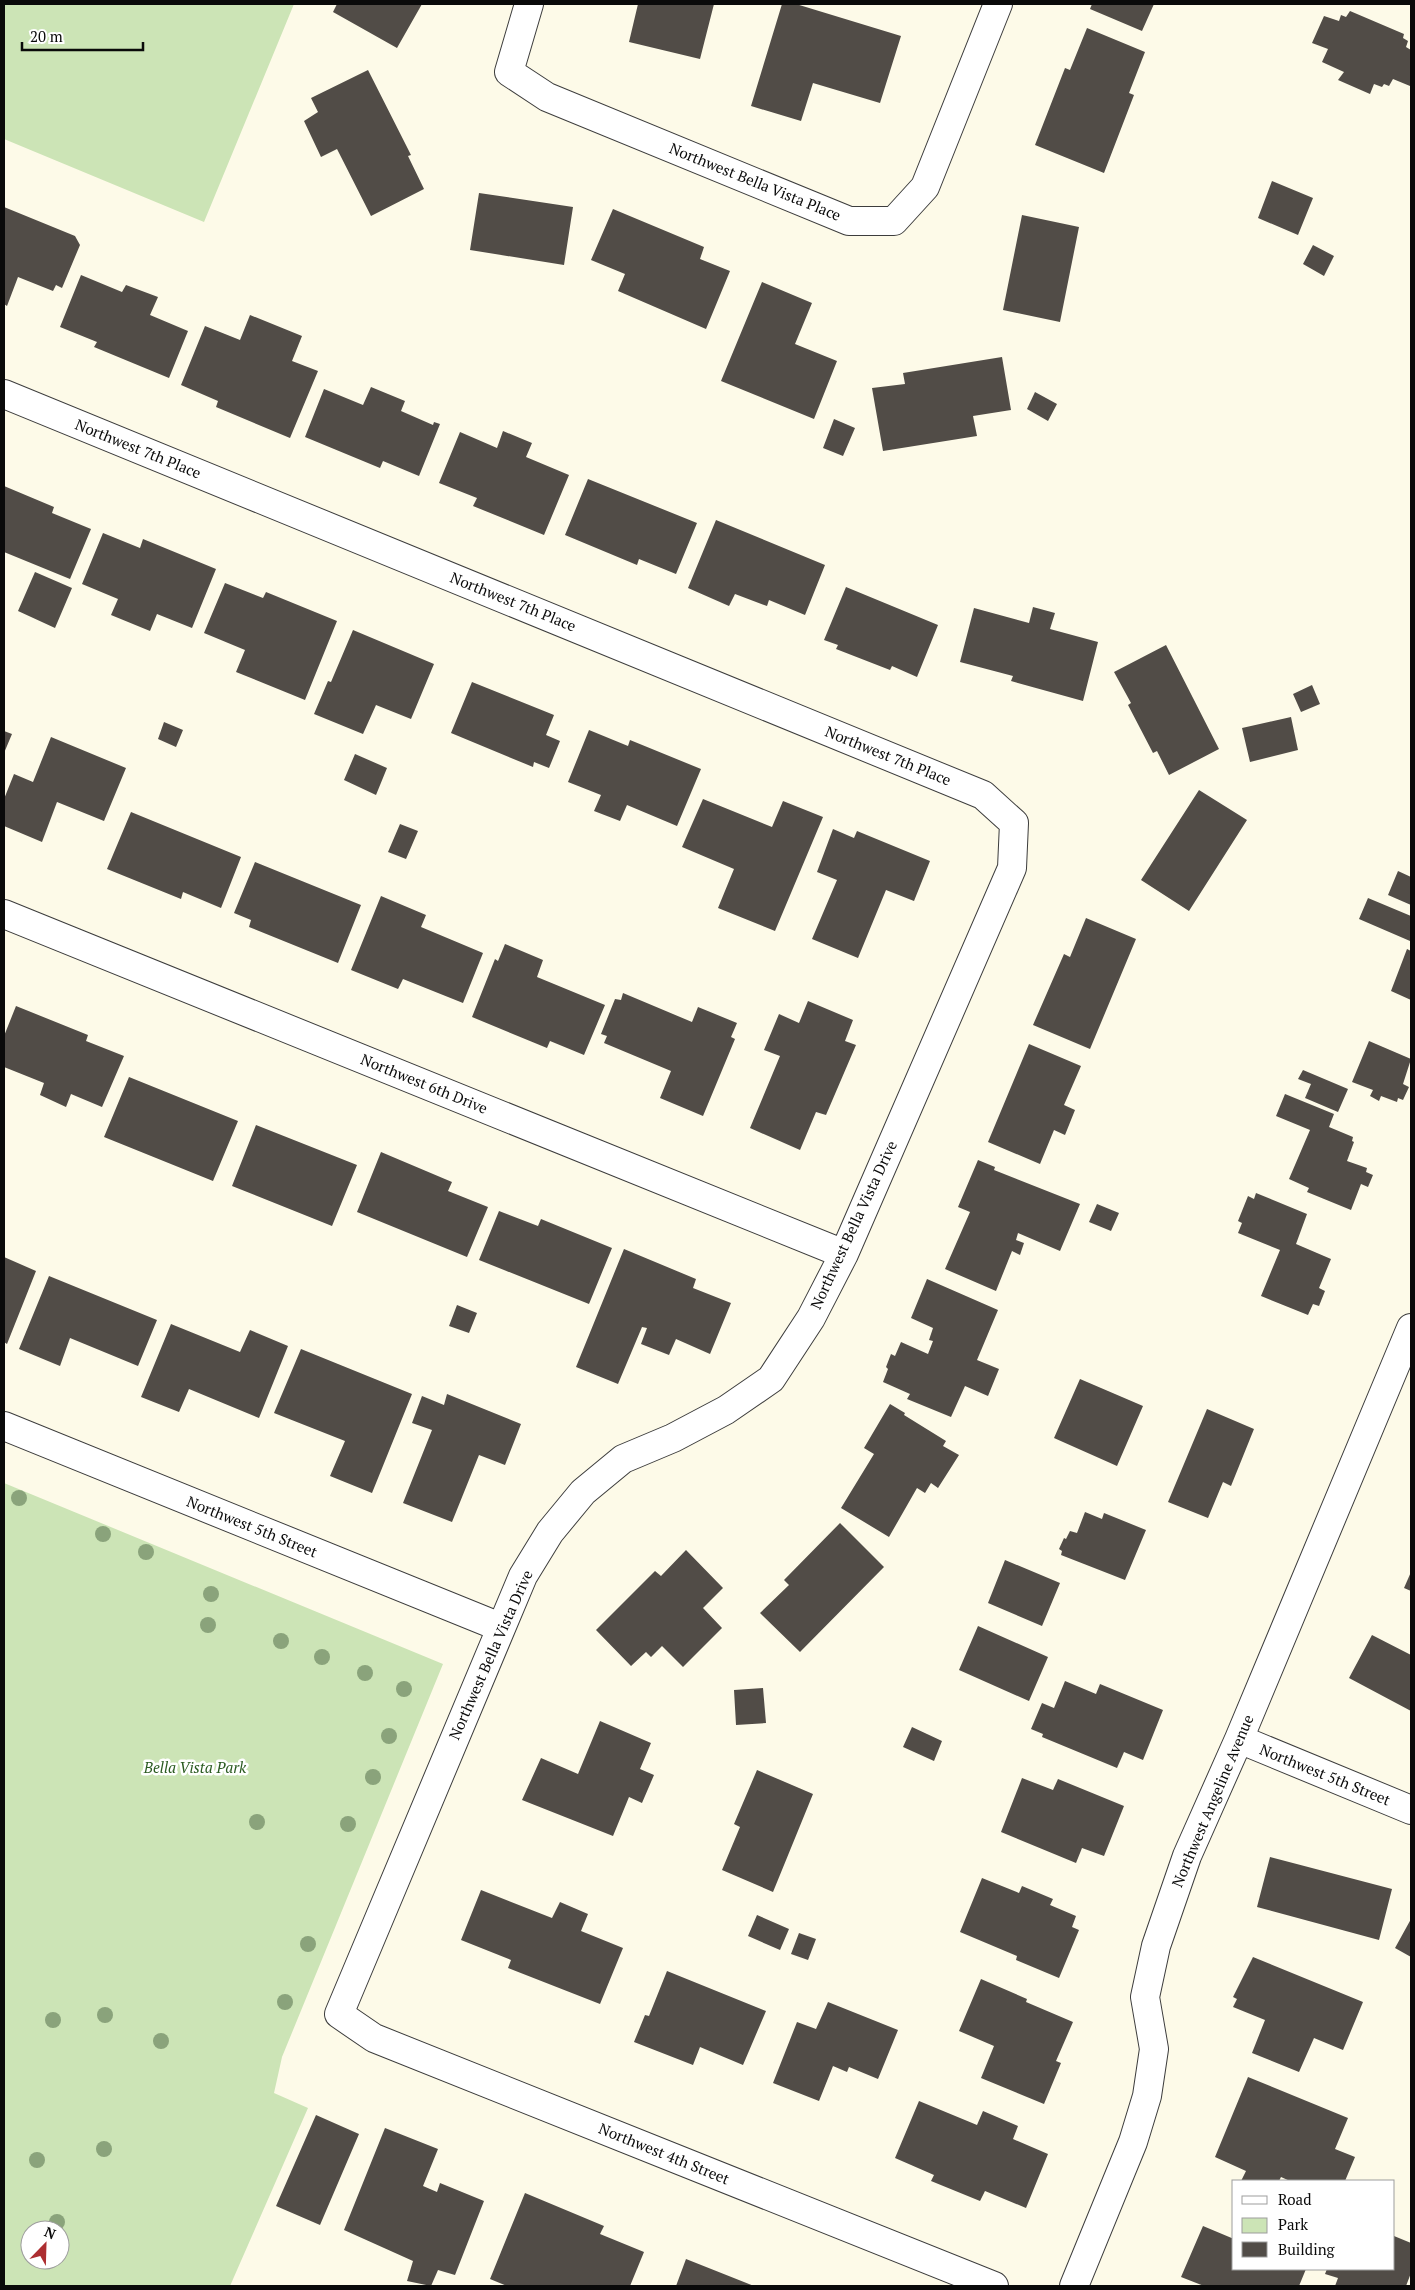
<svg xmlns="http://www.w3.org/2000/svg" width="1415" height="2290" font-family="'PT Serif',serif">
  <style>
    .green { fill: #cce4b6; fill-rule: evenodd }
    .building { fill: #514c47 }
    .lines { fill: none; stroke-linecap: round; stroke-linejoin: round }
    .minor-casing { stroke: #3d3d3d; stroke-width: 30 }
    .minor { stroke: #fff; stroke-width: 28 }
    .tree { fill: #8aa37b }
    .labels { text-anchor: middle; stroke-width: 5; stroke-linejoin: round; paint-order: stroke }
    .street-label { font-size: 15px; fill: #0a0a0a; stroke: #fff }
    .park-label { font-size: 15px; font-style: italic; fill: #2b5b21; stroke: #fff }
  </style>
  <rect width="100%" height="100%" fill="#fdfae8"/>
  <path class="green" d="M4 4H294L204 222 4 139Z
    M4 1483 443 1664 282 2057 274 2093 308 2108 230 2286H4ZM30 2230H60V2260H30Z"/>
  <path class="building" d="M337 4H422L397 48 333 12Z
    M638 4H714L700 59 629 42Z
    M782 4H796L901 36 880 103 813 83 801 121 751 106Z
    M1092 4H1154L1142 31 1090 9Z
    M1350 11 1404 34 1403 38 1408 41 1406 47 1411 50 1410 86 1393 79 1389 86 1384 84 1382 87 1374 84 1370 94 1338 80 1344 72 1322 62 1328 49 1312 43 1324 16 1339 21 1341 15 1346 17Z
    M1087 28 1145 52 1129 93 1134 95 1104 173 1035 145 1065 68 1070 70Z
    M368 70 411 155 408 156 424 189 371 216 337 149 321 157 304 121 318 112 311 98Z
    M1272 181 1313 198 1298 235 1258 218Z
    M479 193 573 207 564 265 470 250Z
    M4 207 75 236 80 245 62 288 56 285 53 291 18 277 7 306 4 304Z
    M613 209 704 247 700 259 730 271 706 329 618 291 625 274 591 260Z
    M1022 215 1079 227 1060 322 1003 310Z
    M1313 245 1334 256 1324 276 1303 264Z
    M81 275 122 292 126 285 158 297 150 315 188 331 169 378 94 347 97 342 60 327Z
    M762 282 812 303 795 344 837 361 814 419 721 381Z
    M250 315 302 336 292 361 318 371 290 438 216 407 218 401 181 385 205 326 240 340Z
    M1002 357 1011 410 973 416 977 436 883 451 872 388 905 384 903 373Z
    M371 387 405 401 401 411 433 425 434 422 440 424 419 476 383 461 380 468 305 437 324 389 363 405Z
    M1035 392 1057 404 1048 421 1027 409Z
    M834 419 855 428 843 456 823 448Z
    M503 431 532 443 526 457 569 475 544 535 473 506 477 498 439 483 460 432 497 448Z
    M588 479 697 523 676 574 639 559 637 565 565 535Z
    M4 486 54 507 52 513 91 529 70 579 4 552Z
    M716 520 825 565 805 615 769 600 767 606 735 594 729 606 688 588Z
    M103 533 140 548 143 539 216 569 192 628 157 614 150 631 111 615 118 599 82 584Z
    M35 572 72 588 55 628 18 611Z
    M225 583 263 598 266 592 337 621 305 700 236 672 245 650 204 633Z
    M846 587 938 625 917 677 892 666 890 670 836 649 838 645 824 640Z
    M1033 607 1055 613 1050 629 1098 642 1083 701 1011 681 1013 676 960 662 974 608 1029 623Z
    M353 630 434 664 411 719 376 705 363 734 314 714 328 681 331 682Z
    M1166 645 1219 749 1169 775 1157 751 1153 753 1128 705 1131 703 1114 672Z
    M472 682 554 715 546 735 560 741 549 768 534 762 533 767 451 733Z
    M1312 685 1320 704 1301 712 1293 694Z
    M1291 717 1298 750 1250 762 1242 728Z
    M164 722 183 730 176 747 158 739Z
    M589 730 628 746 630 740 701 769 677 826 627 805 620 821 594 811 601 795 568 782Z
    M4 731 12 734 4 753Z
    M51 737 126 768 104 821 57 802 42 842 4 826V799L14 774 33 782Z
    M355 754 387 768 376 795 344 780Z
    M1199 790 1247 820 1189 911 1141 880Z
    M703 799 772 827 783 801 823 817 775 931 718 908 734 869 682 847Z
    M131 812 241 857 221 908 183 892 181 899 107 869Z
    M400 824 418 831 406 859 388 852Z
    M833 829 854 838 857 831 930 861 914 901 886 890 858 958 812 939 837 880 817 872Z
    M255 862 361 905 338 963 249 927 251 920 234 913Z
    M1398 871 1411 877V905L1388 895Z
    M381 896 426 915 421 927 483 953 463 1003 403 979 398 989 351 970Z
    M1368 898 1411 916 1410 941 1359 919Z
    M1086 918 1136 939 1090 1049 1033 1025 1064 954 1070 957Z
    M505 944 543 960 537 977 605 1005 584 1055 550 1041 547 1048 472 1017 495 959 498 961Z
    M1407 949 1411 951V1000L1391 991Z
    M623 993 692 1022 698 1007 737 1023 731 1037 735 1039 703 1116 660 1098 671 1071 604 1043 607 1036 601 1034 615 999 621 1000Z
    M808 1001 853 1020 845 1041 856 1045 826 1115 816 1112 800 1150 750 1128 780 1056 764 1050 779 1014 799 1023Z
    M16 1006 88 1035 86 1041 124 1056 102 1107 71 1094 66 1107 40 1095 44 1083 4 1067V1036Z
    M1369 1041 1411 1059 1403 1084 1409 1087 1403 1100 1398 1098 1397 1102 1381 1096 1379 1101 1370 1096 1373 1090 1352 1082Z
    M1029 1044 1081 1066 1064 1105 1075 1110 1065 1135 1054 1130 1040 1164 988 1142Z
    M1303 1070 1348 1089 1338 1112 1305 1098 1311 1084 1298 1079Z
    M129 1077 238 1121 213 1181 104 1137Z
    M1285 1094 1334 1114 1329 1127 1353 1137 1352 1141 1354 1142 1347 1161 1367 1168 1366 1172 1373 1175 1368 1187 1361 1184 1351 1210 1307 1192 1309 1188 1289 1179 1310 1130 1276 1116Z
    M256 1125 357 1165 332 1226 232 1186Z
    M381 1152 452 1182 448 1191 488 1207 467 1257 357 1212Z
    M978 1160 995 1167 994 1170 1080 1204 1060 1251 1018 1233 1016 1240 1024 1243 1020 1255 1012 1251 996 1291 945 1269 970 1212 958 1207Z
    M1256 1193 1307 1214 1296 1244 1331 1259 1319 1288 1325 1291 1319 1306 1313 1304 1308 1315 1261 1296 1280 1250 1238 1233 1242 1223 1238 1221 1248 1196 1254 1199Z
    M1097 1204 1119 1213 1111 1231 1089 1222Z
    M499 1211 538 1226 541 1219 612 1248 589 1304 479 1260Z
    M624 1249 696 1279 693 1288 731 1303 710 1354 676 1339 669 1355 641 1344 647 1328 642 1327 618 1384 576 1367Z
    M4 1257 36 1271 7 1344 4 1342Z
    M49 1276 157 1320 138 1366 70 1338 60 1366 19 1349Z
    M927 1279 998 1310 977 1360 999 1369 988 1396 965 1386 951 1417 907 1399 910 1394 883 1382 888 1369 886 1367 891 1354 895 1356 901 1342 928 1354 933 1341 929 1340 933 1328 911 1318Z
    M457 1305 477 1313 469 1333 449 1326Z
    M171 1324 240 1352 250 1330 288 1346 259 1418 189 1389 179 1412 141 1397Z
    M301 1349 412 1394 372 1493 330 1476 345 1441 274 1413Z
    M1080 1379 1143 1406 1117 1466 1054 1438Z
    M447 1394 521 1424 505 1465 479 1455 452 1522 403 1503 432 1430 412 1423 422 1396 444 1405Z
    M890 1404 905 1413 904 1415 946 1441 943 1446 959 1455 938 1488 931 1483 925 1493 917 1488 889 1537 841 1508 874 1454 864 1448Z
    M1207 1409 1254 1429 1231 1486 1223 1482 1208 1518 1168 1502Z
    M1085 1512 1102 1519 1104 1513 1146 1530 1125 1580 1061 1555 1062 1551 1059 1549 1064 1538 1066 1539 1070 1531 1077 1533Z
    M840 1523 884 1567 800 1652 760 1613 789 1585 784 1580Z
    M686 1550 723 1588 703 1608 722 1628 683 1667 662 1646 651 1657 646 1652 631 1666 596 1630 655 1571 661 1576Z
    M1005 1560 1060 1583 1042 1626 988 1603Z
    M1411 1572V1591L1404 1588Z
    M978 1626 1048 1657 1029 1701 959 1670Z
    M1372 1635 1411 1655V1711L1349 1678Z
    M1065 1681 1096 1694 1100 1684 1163 1710 1143 1760 1124 1752 1117 1768 1042 1737 1043 1734 1031 1729 1042 1703 1054 1708Z
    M763 1688 766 1723 736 1725 734 1690Z
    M600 1721 651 1743 640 1769 654 1775 642 1803 629 1797 613 1836 522 1800 541 1758 578 1774Z
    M912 1727 942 1741 934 1761 903 1747Z
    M757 1770 813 1794 773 1892 722 1870 740 1827 734 1824Z
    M1022 1778 1053 1790 1058 1779 1124 1806 1104 1856 1082 1848 1076 1863 1001 1832Z
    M1270 1857 1392 1889 1379 1940 1257 1907Z
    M982 1878 1019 1893 1022 1886 1053 1899 1050 1905 1076 1916 1072 1927 1079 1930 1059 1978 1016 1960 1017 1956 960 1932Z
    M481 1890 552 1918 560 1902 588 1914 581 1931 623 1948 600 2004 508 1968 511 1960 461 1940Z
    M757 1915 789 1929 780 1950 748 1936Z
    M1411 1919V1957L1395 1948Z
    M799 1933 816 1939 808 1960 791 1954Z
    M1253 1957 1363 2002 1343 2050 1314 2038 1299 2072 1252 2053 1265 2020 1233 2007 1237 1999 1233 1997Z
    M667 1971 766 2011 743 2065 700 2047 693 2065 634 2042 645 2015 649 2016Z
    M981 1979 1027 1999 1026 2002 1073 2022 1056 2061 1061 2063 1044 2104 981 2078 994 2046 959 2031Z
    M828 2002 898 2030 878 2079 849 2067 847 2072 833 2066 819 2101 773 2083 797 2022 816 2029Z
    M1248 2077 1348 2118 1335 2149 1355 2157 1345 2181H1290L1281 2177 1279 2181H1241L1246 2171 1215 2157Z
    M919 2101 977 2125 983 2111 1018 2126 1013 2139 1048 2154 1026 2208 985 2191 980 2201 931 2181 934 2175 895 2158Z
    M316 2115 359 2134 320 2225 276 2206Z
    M385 2128 438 2149 423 2186 437 2192 440 2183 484 2201 455 2275 438 2270 431 2286 407 2281 413 2261 344 2230Z
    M525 2193 604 2226 600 2234 644 2252 630 2286H507L490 2279Z
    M1203 2226 1234 2239V2269H1306L1299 2286H1204L1181 2277Z
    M1394 2236 1411 2243V2273L1406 2286H1335L1338 2278 1325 2274 1327 2269H1394Z
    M686 2259 754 2286H676Z"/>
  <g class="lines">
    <g class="minor-casing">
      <path id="minor" d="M529 4 509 72 547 97 849 221H894L925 187 998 4
        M4 394 983 795 1014 823 1012 868 844 1254 811 1318 771 1379 726 1410 673 1438 623 1459 583 1492 550 1532 523 1576 339 2014 374 2038 994 2286
        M4 914 844 1254
        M4 1426 500 1627
        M1239 1739 1411 1810
        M1074 2286 1133 2142 1147 2096 1154 2049 1145 1997 1156 1946 1187 1856 1239 1739 1411 1328"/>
    </g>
    <use href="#minor" class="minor"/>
  </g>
  <g class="tree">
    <circle cx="19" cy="1498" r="8"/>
    <circle cx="103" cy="1534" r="8"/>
    <circle cx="146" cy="1552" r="8"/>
    <circle cx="211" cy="1594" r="8"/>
    <circle cx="208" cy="1625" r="8"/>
    <circle cx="281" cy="1641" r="8"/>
    <circle cx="322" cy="1657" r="8"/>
    <circle cx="365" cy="1673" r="8"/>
    <circle cx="404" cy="1689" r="8"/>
    <circle cx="389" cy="1736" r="8"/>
    <circle cx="373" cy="1777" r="8"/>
    <circle cx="257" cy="1822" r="8"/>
    <circle cx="348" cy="1824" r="8"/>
    <circle cx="308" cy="1944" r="8"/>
    <circle cx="285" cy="2002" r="8"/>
    <circle cx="105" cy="2015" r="8"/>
    <circle cx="53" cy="2020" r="8"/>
    <circle cx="161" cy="2041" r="8"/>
    <circle cx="104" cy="2149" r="8"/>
    <circle cx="37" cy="2160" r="8"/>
    <circle cx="57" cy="2222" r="8"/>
  </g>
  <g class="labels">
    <g class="street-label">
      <text transform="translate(755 182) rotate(22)" y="5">Northwest Bella Vista Place</text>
      <text transform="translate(138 449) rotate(22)" y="5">Northwest 7th Place</text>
      <text transform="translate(513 602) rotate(22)" y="5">Northwest 7th Place</text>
      <text transform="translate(888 756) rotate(22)" y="5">Northwest 7th Place</text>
      <text transform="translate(424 1084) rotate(22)" y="5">Northwest 6th Drive</text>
      <text transform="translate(854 1225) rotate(-65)" y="5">Northwest Bella Vista Drive</text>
      <text transform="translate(252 1527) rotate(22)" y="5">Northwest 5th Street</text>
      <text transform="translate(491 1655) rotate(-66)" y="5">Northwest Bella Vista Drive</text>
      <text transform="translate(1325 1775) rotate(22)" y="5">Northwest 5th Street</text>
      <text transform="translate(1213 1801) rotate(-67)" y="5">Northwest Angeline Avenue</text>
      <text transform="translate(664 2154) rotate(22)" y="5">Northwest 4th Street</text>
    </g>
    <g class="park-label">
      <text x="195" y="1773">Bella Vista Park</text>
    </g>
  </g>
  <rect width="1415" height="2290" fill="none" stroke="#0a0a0a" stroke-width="10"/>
  <rect x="1232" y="2180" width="162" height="90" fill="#ffffff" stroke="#9d9d9d"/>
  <rect x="1242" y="2196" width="25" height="8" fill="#ffffff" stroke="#9d9d9d"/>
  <text x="1278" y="2205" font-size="15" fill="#0a0a0a">Road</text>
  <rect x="1242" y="2218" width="25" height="15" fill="#cce4b6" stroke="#9d9d9d"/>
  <text x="1278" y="2230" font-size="15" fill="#0a0a0a">Park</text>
  <rect x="1242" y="2242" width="25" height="15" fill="#514c47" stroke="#9d9d9d"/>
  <text x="1278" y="2255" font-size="15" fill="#0a0a0a">Building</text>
  <g transform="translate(45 2245) rotate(23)"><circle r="24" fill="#ffffff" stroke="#9d9d9d"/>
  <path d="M0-4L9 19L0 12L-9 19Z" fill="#ad2e31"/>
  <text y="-8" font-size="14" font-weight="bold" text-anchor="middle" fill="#0a0a0a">N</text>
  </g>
  <path d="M22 42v8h121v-8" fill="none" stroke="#0a0a0a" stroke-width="2.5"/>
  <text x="30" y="42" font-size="15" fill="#0a0a0a" stroke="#ffffff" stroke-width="4" paint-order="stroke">20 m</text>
</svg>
